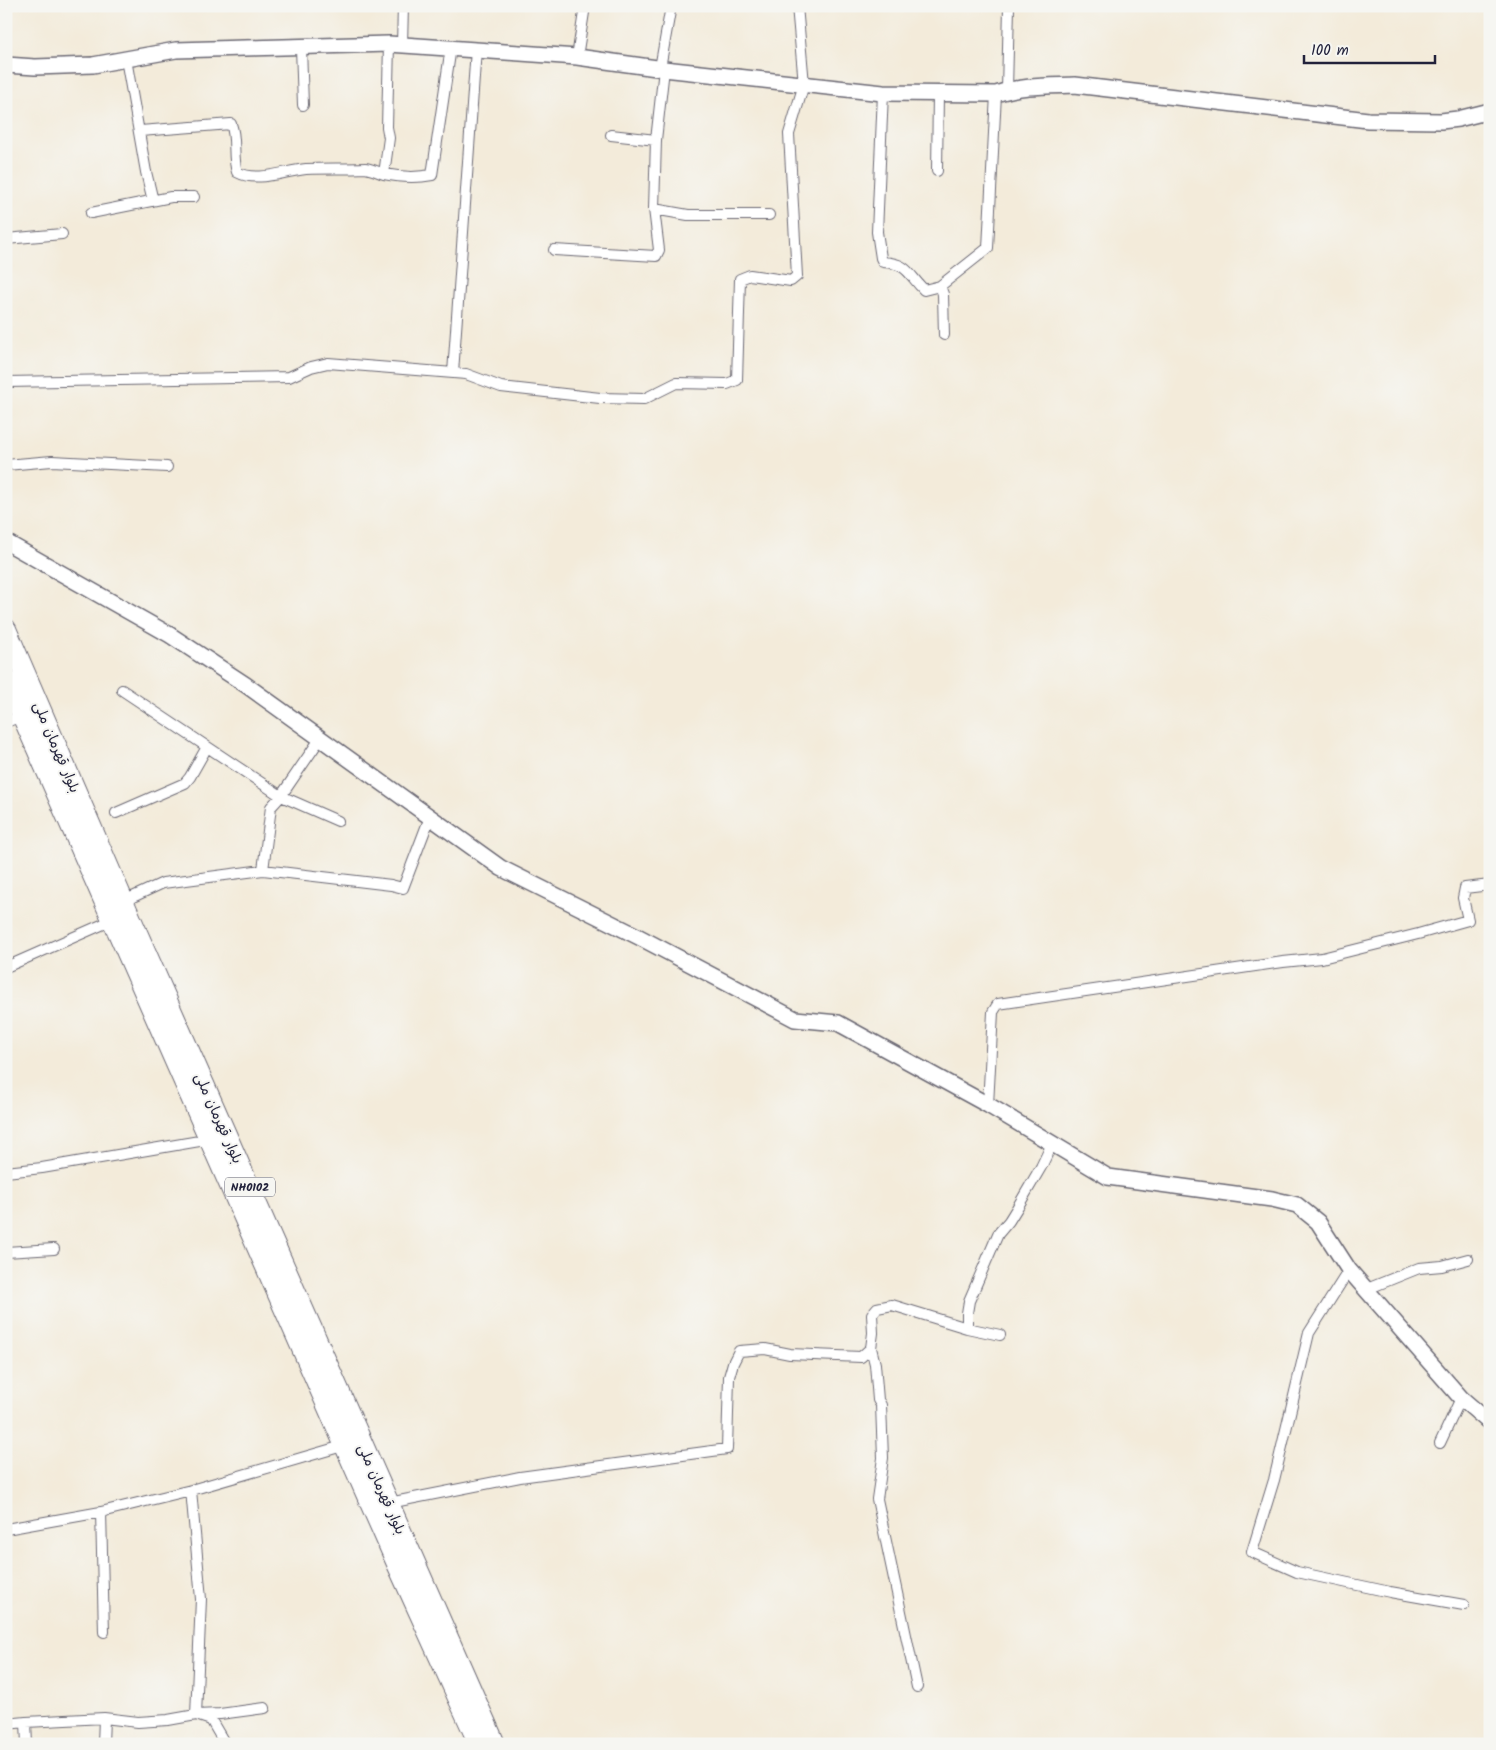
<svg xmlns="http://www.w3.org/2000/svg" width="1496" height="1750" font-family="Kalam,'Playpen Sans Arabic',sans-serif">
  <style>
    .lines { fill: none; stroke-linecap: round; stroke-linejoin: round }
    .street-casing { stroke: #6b6873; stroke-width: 12 }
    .secondary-casing { stroke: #6b6873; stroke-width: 18 }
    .highway-casing { stroke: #6b6873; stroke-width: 22 }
    .street { stroke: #fff; stroke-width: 10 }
    .secondary { stroke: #fff; stroke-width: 15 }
    .highway { stroke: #fff; stroke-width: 20 }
    .labels { text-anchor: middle; stroke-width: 4; stroke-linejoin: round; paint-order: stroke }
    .shield { fill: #f6f6f2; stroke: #626272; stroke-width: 1 }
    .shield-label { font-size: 12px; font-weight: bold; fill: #22223b }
    .street-label { font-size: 14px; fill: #22223b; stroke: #f6f6f2 }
  </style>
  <rect width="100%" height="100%" fill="#f6f6f2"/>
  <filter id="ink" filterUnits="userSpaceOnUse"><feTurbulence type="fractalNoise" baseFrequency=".02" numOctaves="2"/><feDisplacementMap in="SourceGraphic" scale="10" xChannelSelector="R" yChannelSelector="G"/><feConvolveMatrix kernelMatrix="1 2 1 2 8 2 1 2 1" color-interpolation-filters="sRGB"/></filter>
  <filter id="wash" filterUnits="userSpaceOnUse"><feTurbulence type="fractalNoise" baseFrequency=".0096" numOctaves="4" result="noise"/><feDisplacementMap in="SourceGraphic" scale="20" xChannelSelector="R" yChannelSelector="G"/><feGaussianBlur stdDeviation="1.12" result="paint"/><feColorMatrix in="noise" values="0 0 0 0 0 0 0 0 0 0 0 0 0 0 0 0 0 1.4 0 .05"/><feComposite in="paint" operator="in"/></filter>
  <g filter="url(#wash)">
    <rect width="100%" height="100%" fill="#f3ebda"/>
  </g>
  <g filter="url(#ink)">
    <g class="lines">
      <g class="street-casing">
        <path id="street" d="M402 45 403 6
          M301 47 303 105
          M577 57 585 6
          M126 59 146 172 153 201
          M660 68 671 6
          M1007 90 1009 6
          M883 93 877 232 881 258 883 262C909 264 907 273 924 290L940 286
          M140 131 231 124C237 139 232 156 237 172 257 183 284 171 306 169 326 168 346 169 365 168 372 169 378 172 384 174 399 177 417 178 432 175L451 47
          M611 135 656 140
          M937 171 938 94
          M384 174 389 138 387 127 389 44
          M654 209 688 215H769
          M91 213 171 197H194
          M6 239 62 234
          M554 250 656 256 659 250 654 209 656 140 664 69
          M944 335 943 294 940 286 988 248 996 94
          M453 373 476 49
          M6 382 289 377 311 367 328 363 466 374 501 387 600 398 644 399 676 383 727 384 737 380 740 279 750 275 791 281 797 276 789 134 804 84 797 6
          M6 465 52 461 167 467
          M122 690 281 796 338 821
          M6 722 24 715
          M116 813 185 783 190 777 207 747
          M263 870 271 807 281 796 320 739
          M124 901 163 883 263 870 391 885 403 888 430 817
          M6 967 115 919
          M988 1105 993 1012 998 1004 1283 962 1322 958 1418 934 1468 920 1463 898 1465 888 1490 885
          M6 1172 42 1168 211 1139
          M6 1252 54 1249
          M1349 1270 1309 1333 1274 1480 1252 1552 1297 1572 1390 1592 1464 1605
          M1367 1289 1419 1268 1442 1266 1468 1259
          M967 1328V1313L969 1301 998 1234 1009 1221 1017 1208 1041 1167 1052 1144
          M871 1348 875 1364 878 1400 881 1405 883 1458 877 1499 917 1687
          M1440 1443 1461 1398
          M191 1490 201 1599 196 1715 211 1720 225 1744
          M389 1503 520 1477 727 1449 729 1377 733 1363 739 1351 765 1349 790 1354 861 1357 871 1348 873 1333 872 1314 877 1308 892 1305 967 1328 1000 1335
          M101 1512 104 1632
          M6 1529 101 1512 191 1490 346 1445
          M6 1724 26 1722
          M27 1744 26 1722 104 1718 138 1722 168 1720 196 1715 220 1714 265 1708
          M103 1744 104 1718"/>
      </g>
      <g class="secondary-casing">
        <path id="secondary" d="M6 65 35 67 93 65 176 50 389 44 577 57 664 69 883 93 996 94C1021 85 1049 86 1075 85L1368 120 1441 121 1458 119 1490 111
          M6 542 170 635 246 685 501 868 639 937 795 1019 838 1023 988 1105 1108 1177 1272 1199 1297 1205 1318 1222 1349 1270 1461 1398 1490 1423"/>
      </g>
      <g class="highway-casing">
        <path id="highway" d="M6 629 128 912 495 1744
          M6 679 398 1566 479 1744"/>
      </g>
      <use href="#street" class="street"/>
      <use href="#secondary" class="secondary"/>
      <use href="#highway" class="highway"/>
    </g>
  </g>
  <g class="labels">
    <rect class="shield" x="225" y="1177.5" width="50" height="19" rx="4"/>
    <g class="shield-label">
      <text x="250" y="1191">NH0102</text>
    </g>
    <g class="street-label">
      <text transform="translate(57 747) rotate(67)" y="5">بلوار قهرمان ملی</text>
      <text transform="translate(219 1118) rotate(66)" y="5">بلوار قهرمان ملی</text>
      <text transform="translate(382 1489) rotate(66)" y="5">بلوار قهرمان ملی</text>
    </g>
  </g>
  <rect width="1496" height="1750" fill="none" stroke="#f6f6f2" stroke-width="25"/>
  <path d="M1304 55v8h131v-8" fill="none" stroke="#22223b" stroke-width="2.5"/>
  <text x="1311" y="55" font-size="15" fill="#22223b" stroke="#f6f6f2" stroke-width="4" paint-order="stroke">100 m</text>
</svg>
